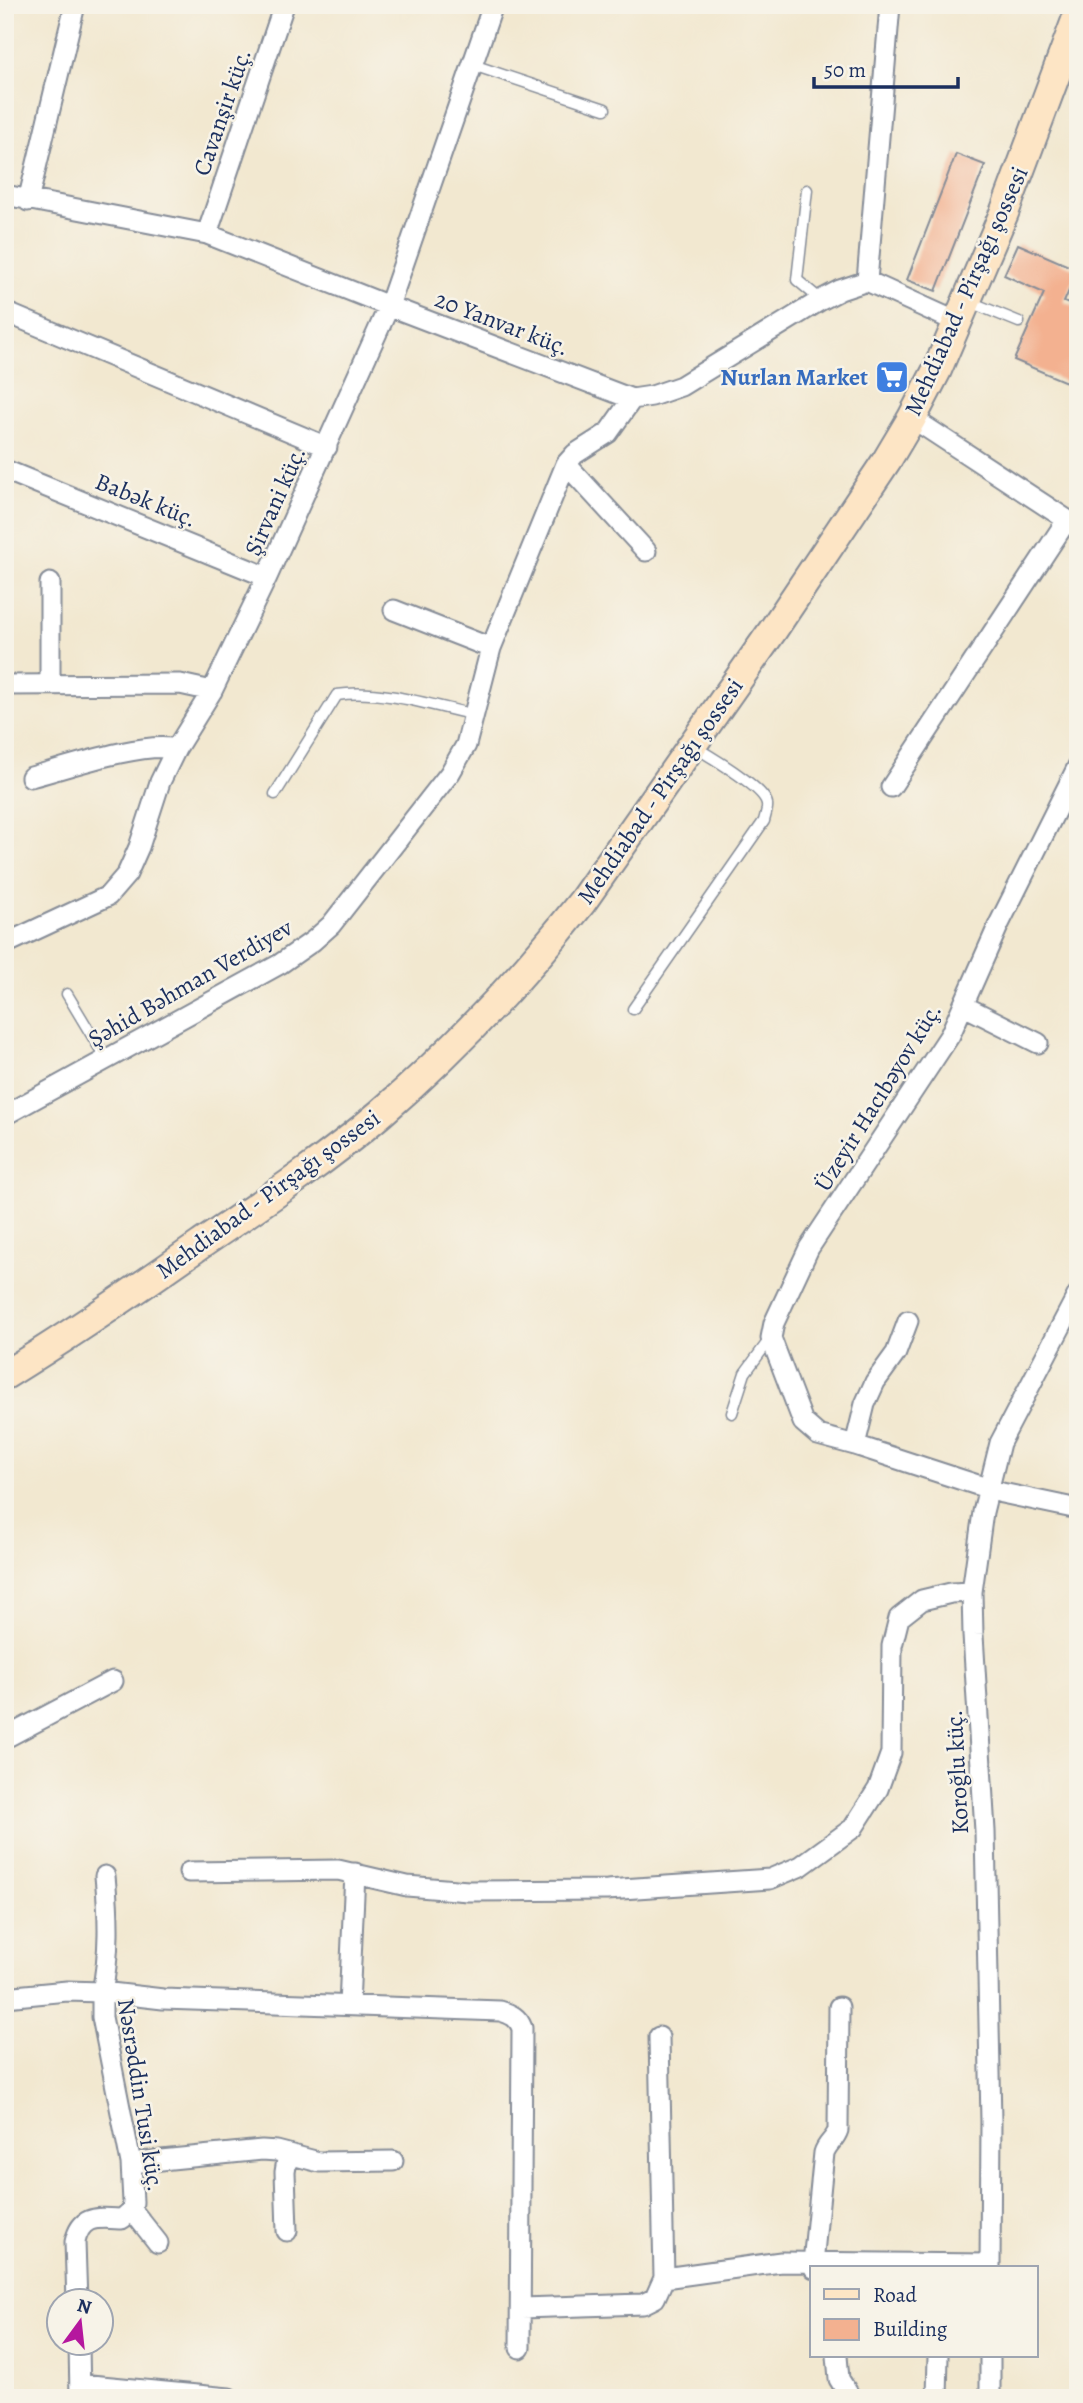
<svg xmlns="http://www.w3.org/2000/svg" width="1083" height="2403" font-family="Alegreya,serif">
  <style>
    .building { fill: #f3b190 }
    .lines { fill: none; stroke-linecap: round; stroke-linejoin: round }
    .service-casing { stroke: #868c97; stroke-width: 13 }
    .minor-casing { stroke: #868c97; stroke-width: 23 }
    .secondary-casing { stroke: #868c97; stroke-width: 32 }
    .service { stroke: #fff; stroke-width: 10 }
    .minor { stroke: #fff; stroke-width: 19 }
    .secondary { stroke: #fde5c5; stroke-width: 28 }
    .labels { text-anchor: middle; stroke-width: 5; stroke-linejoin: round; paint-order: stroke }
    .street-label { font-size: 24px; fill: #1b2f5e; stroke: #f7f3e8 }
    .shop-label { font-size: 24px; font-weight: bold; fill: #366cbe; stroke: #f7f3e8; text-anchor: end }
  </style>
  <rect width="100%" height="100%" fill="#f7f3e8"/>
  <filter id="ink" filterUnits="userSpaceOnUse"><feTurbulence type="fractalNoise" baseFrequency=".0143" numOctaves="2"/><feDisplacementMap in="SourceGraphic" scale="14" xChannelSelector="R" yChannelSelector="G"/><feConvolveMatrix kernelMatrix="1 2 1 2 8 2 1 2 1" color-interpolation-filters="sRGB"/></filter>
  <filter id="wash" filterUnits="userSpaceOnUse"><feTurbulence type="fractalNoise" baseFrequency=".00686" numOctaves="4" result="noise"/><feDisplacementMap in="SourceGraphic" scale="28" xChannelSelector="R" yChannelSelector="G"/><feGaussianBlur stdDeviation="1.57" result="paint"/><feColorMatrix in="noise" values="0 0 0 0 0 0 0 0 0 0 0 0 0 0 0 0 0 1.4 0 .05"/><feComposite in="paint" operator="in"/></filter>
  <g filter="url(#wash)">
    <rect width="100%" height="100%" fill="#f2e8d0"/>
    <g id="blocks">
      <path class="building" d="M956 154 985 165 936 291 907 280Z
        M1018 244 1078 270 1064 302 1078 308V387L1014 360 1044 293 1004 275Z"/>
    </g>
  </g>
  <g filter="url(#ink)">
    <use href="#blocks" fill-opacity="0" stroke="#868c97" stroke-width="2"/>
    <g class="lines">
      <g class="service-casing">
        <path id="service" d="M473 65 605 109
          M807 190 797 280 821 300
          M970 302 1019 322
          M275 794 337 695C379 688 434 706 475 715
          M67 994 106 1059
          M633 1009 764 821C765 816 768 809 767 804 765 788 708 755 693 746
          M732 1413 745 1373 770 1339"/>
      </g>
      <g class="minor-casing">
        <path id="minor" d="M5 195 207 234 389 306 632 399 652 396 681 386 821 300 840 290 867 281 957 322
          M28 201 75 5
          M207 234 284 5
          M867 281 890 5
          M5 312 327 447
          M912 418 1078 527
          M566 464 646 551
          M5 470 267 577
          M394 610 491 648
          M50 684V583
          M5 685 180 684 212 691
          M1078 766 999 924 950 1035 809 1248 774 1323 771 1338 803 1422 818 1435 855 1445 1002 1493 1078 1509
          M31 777C65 768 144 741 176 749
          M891 787 1067 520
          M5 944 108 896 127 874 139 847 160 782 176 749 212 691 267 577 389 306 493 5
          M964 1006 1038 1043
          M5 1115 280 964 313 941 331 925 450 773 466 745 491 648 566 464 575 454 608 433 632 399
          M855 1445 865 1404 875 1382 896 1353 908 1321
          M5 1738 113 1681
          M189 1872 338 1870 407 1886 468 1891 607 1890 770 1879 801 1866 853 1828 878 1789 891 1753 892 1646 899 1618 922 1600 951 1593 972 1592
          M105 1876C109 1916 110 1952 102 1992L163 1999 500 2011C511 2014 518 2017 522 2028L520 2348
          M5 1997 67 1991 102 1992V2017L131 2163 133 2202 132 2210 122 2219C98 2218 81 2214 75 2242L77 2302
          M349 2005 355 1873
          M659 2037 664 2278
          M131 2163 262 2150 277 2151 319 2162 393 2161
          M132 2210 158 2243
          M287 2231 285 2172 288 2154
          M814 2268 813 2263 824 2153C827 2143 835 2140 838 2130L839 2007
          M990 2268 991 2121 985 1831 973 1635 972 1592 983 1512 1000 1443 1078 1294
          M522 2308 643 2304 655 2298 664 2278 781 2262 990 2264
          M79 2344 80 2398
          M837 2356 839 2379 851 2398
          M80 2384 229 2398
          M937 2398 938 2356
          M990 2398V2356"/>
      </g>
      <g class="secondary-casing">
        <path id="secondary" d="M5 1375C72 1334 136 1290 200 1245 262 1203 324 1162 381 1113 455 1049 522 978 582 902L773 630 887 460 912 418 937 370 1004 213 1078 15"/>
      </g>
      <use href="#service" class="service"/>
      <use href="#minor" class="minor"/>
      <use href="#secondary" class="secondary"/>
    </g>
  </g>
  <defs>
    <g id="supermarket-square" transform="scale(1.75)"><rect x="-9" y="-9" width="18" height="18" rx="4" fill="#3f7fe0" stroke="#f7f3e8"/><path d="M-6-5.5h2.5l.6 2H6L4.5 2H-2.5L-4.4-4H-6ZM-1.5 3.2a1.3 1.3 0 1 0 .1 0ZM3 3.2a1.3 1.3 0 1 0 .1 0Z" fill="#fff"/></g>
  </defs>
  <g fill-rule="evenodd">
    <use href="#supermarket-square" x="892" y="377"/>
  </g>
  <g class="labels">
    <g class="street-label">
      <text transform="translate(222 112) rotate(-71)" y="8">Cavanşir küç.</text>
      <text transform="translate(966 291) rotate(-66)" y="8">Mehdiabad - Pirşağı şossesi</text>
      <text transform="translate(502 323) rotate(21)" y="8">20 Yanvar küç.</text>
      <text transform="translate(146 500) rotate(22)" y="8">Babək küç.</text>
      <text transform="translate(275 501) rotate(-66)" y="8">Şirvani küç.</text>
      <text transform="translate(660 791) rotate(-55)" y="8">Mehdiabad - Pirşağı şossesi</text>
      <text transform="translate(190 983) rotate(-30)" y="8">Şəhid Bəhman Verdiyev</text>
      <text transform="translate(878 1097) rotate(-58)" y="8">Üzeyir Hacıbəyov küç.</text>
      <text transform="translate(268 1194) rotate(-36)" y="8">Mehdiabad - Pirşağı şossesi</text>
      <text transform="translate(957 1772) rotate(-93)" y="8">Koroğlu küç.</text>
      <text transform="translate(141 2095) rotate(81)" y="8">Nəsrəddin Tusi küç.</text>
    </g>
    <g class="shop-label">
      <text x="868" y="385">Nurlan Market</text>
    </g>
  </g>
  <rect width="1083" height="2403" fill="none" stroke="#f7f3e8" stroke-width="28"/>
  <rect x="810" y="2266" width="228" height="91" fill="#f7f3e8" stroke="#9fa5b1" stroke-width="2"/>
  <rect x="824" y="2289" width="35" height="10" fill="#fde5c5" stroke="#9fa5b1" stroke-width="2"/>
  <text x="873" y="2302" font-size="21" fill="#1b2f5e">Road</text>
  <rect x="824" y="2319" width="35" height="21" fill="#f3b190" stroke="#9fa5b1" stroke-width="2"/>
  <text x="873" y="2336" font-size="21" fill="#1b2f5e">Building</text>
  <g transform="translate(80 2322) rotate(15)"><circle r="33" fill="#f7f3e8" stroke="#9fa5b1" stroke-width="2"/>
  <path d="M0-5L12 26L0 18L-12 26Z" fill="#b5179e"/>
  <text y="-10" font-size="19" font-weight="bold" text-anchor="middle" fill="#1b2f5e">N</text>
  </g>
  <path d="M814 77v10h144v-10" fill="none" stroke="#1b2f5e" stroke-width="3.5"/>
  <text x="824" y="77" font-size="21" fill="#1b2f5e" stroke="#f7f3e8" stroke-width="5" paint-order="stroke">50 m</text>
</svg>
